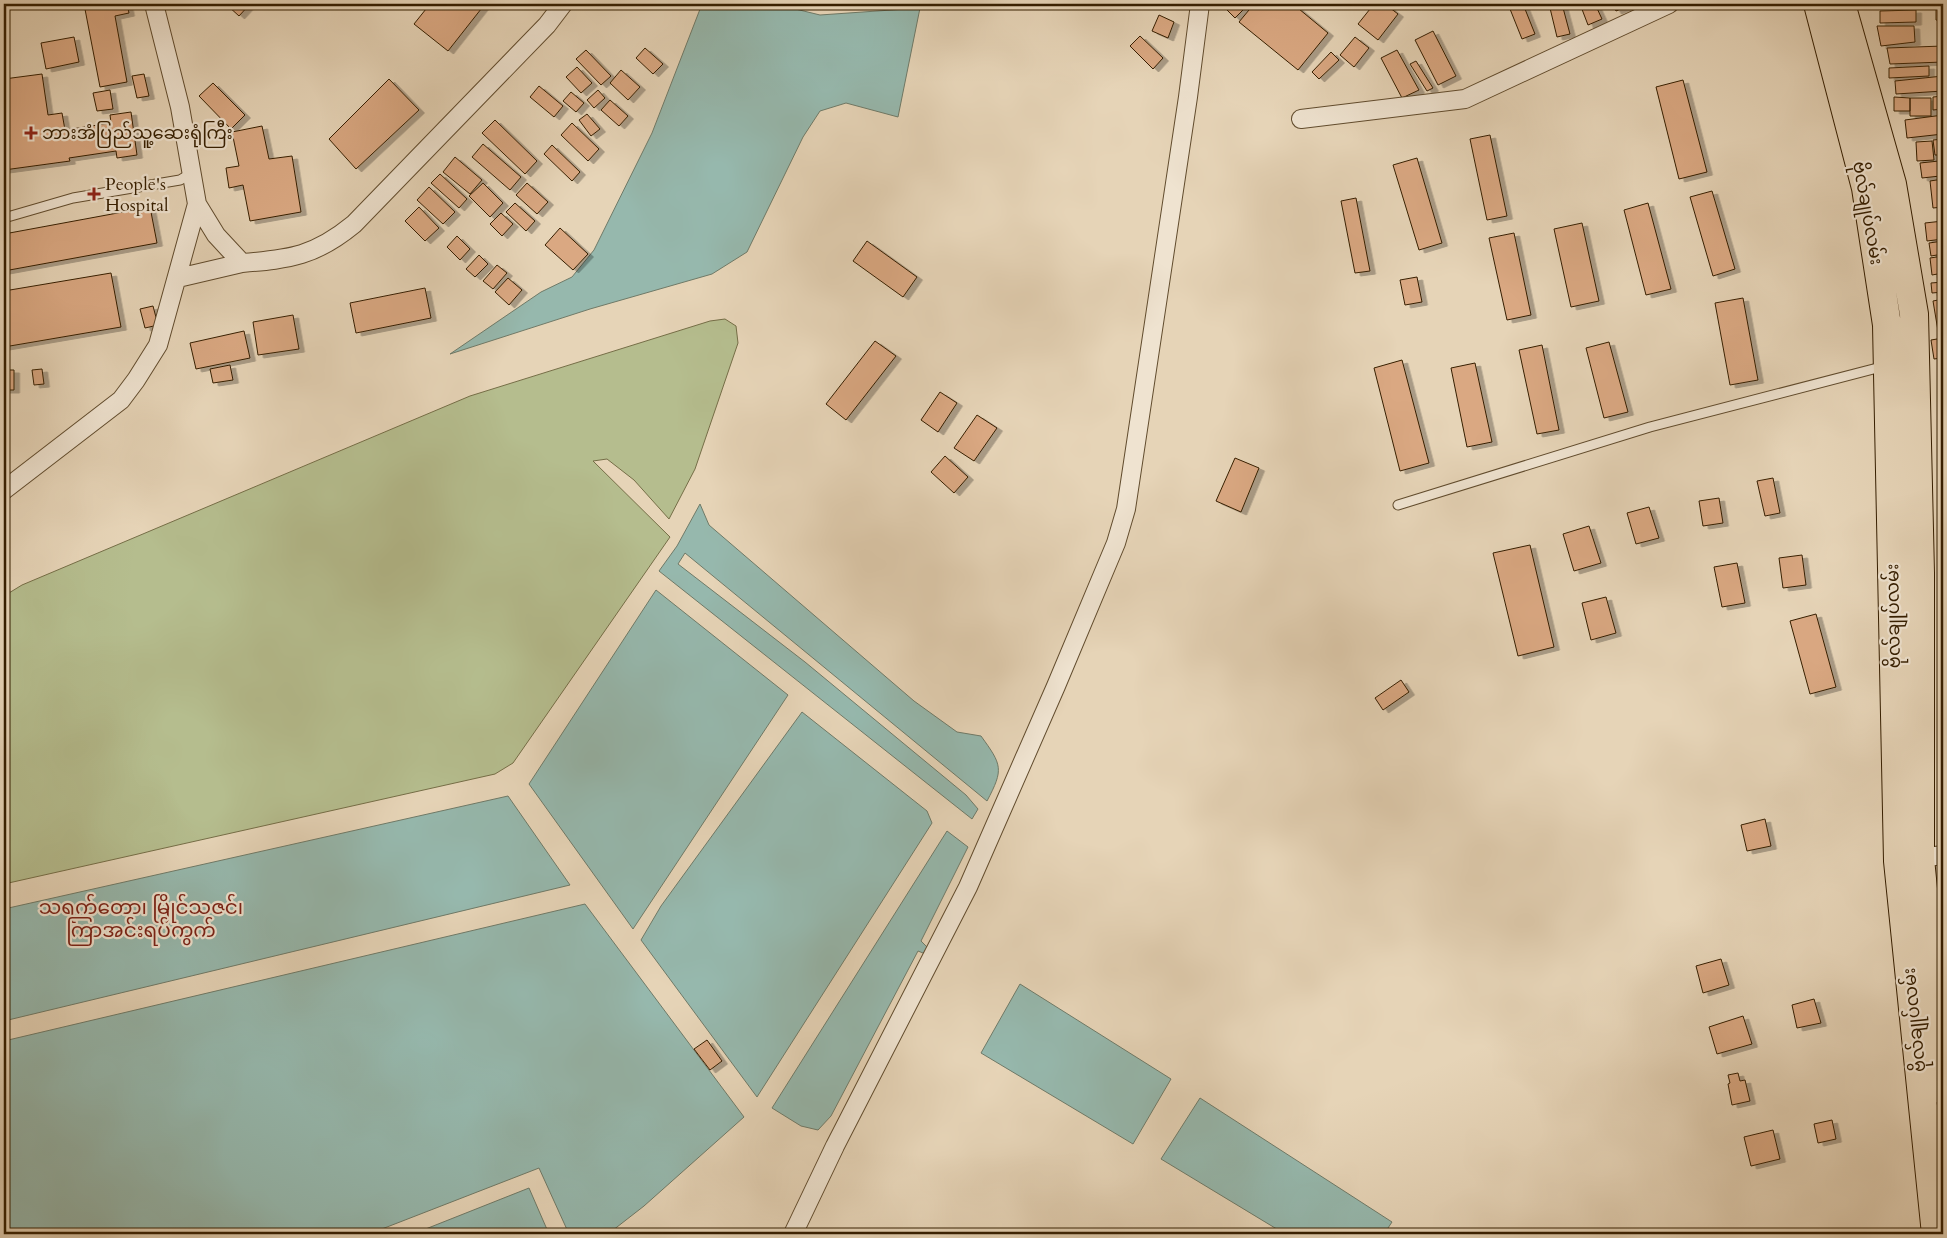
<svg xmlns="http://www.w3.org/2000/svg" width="1947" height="1238" font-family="Cardo,'Noto Sans Myanmar',serif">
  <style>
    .green { fill: #b5bd8e; stroke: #756e47 }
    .water { fill: #96b8ad; stroke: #6f7a68 }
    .building { fill: #daa882; stroke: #351e00; filter: url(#shadow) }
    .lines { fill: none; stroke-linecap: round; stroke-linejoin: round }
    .service-casing { stroke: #614c2e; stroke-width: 11 }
    .minor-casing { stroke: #614c2e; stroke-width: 20 }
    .primary-casing { stroke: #351e00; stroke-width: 30 }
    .service { stroke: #efe3d0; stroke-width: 9 }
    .minor { stroke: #efe3d0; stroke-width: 18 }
    .primary { stroke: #e6d4b7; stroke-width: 28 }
    .poi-dot { fill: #8f2418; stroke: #efe3d0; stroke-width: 2 }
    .labels { text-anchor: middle; stroke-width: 4.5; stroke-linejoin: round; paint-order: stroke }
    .poi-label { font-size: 18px; fill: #351e00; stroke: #efe3d0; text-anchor: start }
    .street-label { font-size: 18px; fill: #351e00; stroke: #efe3d0 }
    .quarter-label { font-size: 20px; fill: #7a1f14; stroke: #efe3d0 }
  </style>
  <defs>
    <filter id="shadow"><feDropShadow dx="5.5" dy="3" stdDeviation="0" flood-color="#0004"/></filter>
  </defs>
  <rect width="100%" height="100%" fill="#e6d4b7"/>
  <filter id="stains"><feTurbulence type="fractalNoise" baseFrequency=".004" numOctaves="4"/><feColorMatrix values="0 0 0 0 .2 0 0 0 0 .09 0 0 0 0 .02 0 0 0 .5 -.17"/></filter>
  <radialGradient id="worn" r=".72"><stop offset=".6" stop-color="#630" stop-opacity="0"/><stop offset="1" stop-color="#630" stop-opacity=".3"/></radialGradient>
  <path class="green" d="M725 319 736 326 738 343 695 469 669 519 634 480 607 459 593 461 670 537 513 763 495 774 4 884V596L22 585 470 396 710 321Z"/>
  <path class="water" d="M702 4H775L820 15 920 8 898 117 846 103 820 111 803 137 747 252 712 274 590 309 450 354 541 292 572 277 594 250 652 133Z
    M700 504 709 525 914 701 957 732 981 736C1002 765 1004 769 987 801L685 553 678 564 805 662 966 795 978 809 972 819 659 571 677 546Z
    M656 590 788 695 633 929 529 784Z
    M802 712 927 811 932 823 757 1097 641 940 661 906Z
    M508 796 570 885 4 1021V909Z
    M947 831 968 847 921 941 928 948 923 953 918 951 831 1116 818 1130 801 1126 772 1108Z
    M585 904 744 1117 644 1206 608 1234H569L539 1168 369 1234H4V1041Z
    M1020 984 1171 1079 1133 1144 981 1053Z
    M1200 1098 1392 1222 1384 1234H1285L1161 1159Z
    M529 1188 549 1234H413Z"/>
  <path class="building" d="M84 4H127L129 13 115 16 127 82 100 87Z
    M230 4H250L239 16 228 6Z
    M430 4H485L448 51 414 24Z
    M1234 4H1249L1235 18 1227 10Z
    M1254 4H1293L1328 33 1298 70 1239 22Z
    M1374 4H1385L1398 14 1378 40 1358 24Z
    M1523 4 1535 34 1522 39 1510 9Z
    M1549 4H1562L1570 34 1557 37Z
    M1580 4H1595L1602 19 1588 25Z
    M1612 4H1628V6L1616 11Z
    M1936 4H1943V21L1936 20Z
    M1916 10V22L1880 23V11Z
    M1159 15 1174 22 1168 38 1152 31Z
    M1877 26H1914L1915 42 1881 46Z
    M1433 31 1456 76 1438 85 1415 40Z
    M1140 36 1163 58 1153 69 1130 46Z
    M74 37 79 62 46 69 41 43Z
    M1355 37 1369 48 1354 67 1340 55Z
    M1943 46V62L1890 64 1887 48Z
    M645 48 663 64 653 74 636 58Z
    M586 50 611 76 601 85 576 59Z
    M1397 50 1419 90 1402 98 1381 58Z
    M1331 52 1339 60 1319 79 1312 72Z
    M1416 61 1433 88 1427 91 1410 64Z
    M1929 66V76L1889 78V68Z
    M577 67 592 83 581 93 566 77Z
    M621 70 640 87 628 100 610 83Z
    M42 74 48 115 62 113 65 130 111 123 110 115 131 112 137 155 117 158 116 151 69 158 70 161 4 170V120H7L4 79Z
    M144 74 149 96 137 98 132 76Z
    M1943 76V91L1896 94 1895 81Z
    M389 79 419 110 356 169 329 139Z
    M1683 80 1707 172 1679 179 1656 87Z
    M213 83 245 115 231 129 199 96Z
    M539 86 563 106 554 117 530 97Z
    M110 90 113 109 97 111 93 93Z
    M598 90 605 98 594 108 587 100Z
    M571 92 584 103 576 112 563 101Z
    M1943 96V109L1933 110V97Z
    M1894 97 1910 98V111H1894Z
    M1910 98H1931V116H1910Z
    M610 100 628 116 619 126 601 110Z
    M587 114 600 129 591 136 579 120Z
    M1943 115V134L1907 138 1905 120Z
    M495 120 537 161 525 174 482 133Z
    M572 123 599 149 588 161 561 135Z
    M262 126 269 159 292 156 301 212 250 221 243 185 229 188 226 168 239 166 232 132Z
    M1490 135 1507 216 1487 220 1470 139Z
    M1943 139V155H1935L1933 140Z
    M1932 141 1934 160 1917 161 1916 142Z
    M483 144 521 177 510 190 472 157Z
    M552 145 580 172 572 181 544 154Z
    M455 157 482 180 470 194 443 172Z
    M1417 158 1442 243 1419 250 1393 165Z
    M1939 161 1940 176 1922 178 1920 163Z
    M440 174 467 199 459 208 431 183Z
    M1943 179V207L1933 208 1930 181Z
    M483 183 503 203 490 217 469 196Z
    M527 183 548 202 537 214 516 195Z
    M429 187 455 212 443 224 417 200Z
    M1712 191 1735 269 1713 276 1690 197Z
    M1356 198 1370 271 1355 273 1341 201Z
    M515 203 535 221 526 231 506 212Z
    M1648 203 1671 289 1646 295 1624 210Z
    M150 207 157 243 4 271V234Z
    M419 207 439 228 425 241 405 221Z
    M501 213 513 224 502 236 490 224Z
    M1943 221V239L1927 241 1925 223Z
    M1582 223 1599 301 1571 307 1554 229Z
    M560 228 588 254 573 270 545 245Z
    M1514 233 1531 315 1507 320 1489 238Z
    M457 236 470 249 460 260 447 247Z
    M867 241 917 277 903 297 853 261Z
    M1943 241V254L1931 256 1929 243Z
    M479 255 488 264 475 277 466 269Z
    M1943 256V273L1932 275 1930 258Z
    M497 265 507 273 493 289 483 281Z
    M111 273 121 327 4 347V291Z
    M1417 277 1422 302 1405 305 1400 280Z
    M508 278 522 290 509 305 495 292Z
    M1943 282V292L1932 293 1931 283Z
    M425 288 431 318 356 333 350 303Z
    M1743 298 1758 380 1730 385 1715 303Z
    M1943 299V330L1938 331 1933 301Z
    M153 306 158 325 145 328 140 309Z
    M293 315 299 349 258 355 253 322Z
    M244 331 250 358 196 369 190 343Z
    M1943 338V368L1942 358 1934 359 1931 340Z
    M875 341 896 356 846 420 826 404Z
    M1609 342 1628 412 1604 418 1586 348Z
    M1542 345 1559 430 1537 434 1519 350Z
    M1402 360 1429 463 1400 471 1374 368Z
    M1475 363 1492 442 1467 447 1451 368Z
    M230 365 233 380 213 383 210 369Z
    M42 369 44 384 34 385 32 370Z
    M4 370H14V390H4Z
    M940 392 957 403 938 432 921 420Z
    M977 415 997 428 974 461 954 448Z
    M945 456 968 477 954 493 931 472Z
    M1235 458 1259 468 1241 512 1216 501Z
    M1773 478 1780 513 1765 516 1757 481Z
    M1719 498 1723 523 1703 526 1699 501Z
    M1649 507 1659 538 1636 544 1627 513Z
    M1589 526 1601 563 1574 571 1563 534Z
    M1530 545 1554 647 1518 656 1493 553Z
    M1802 555 1806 585 1783 588 1779 558Z
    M1737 563 1745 603 1722 607 1714 567Z
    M1606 597 1616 633 1591 640 1582 603Z
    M1816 614 1836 687 1810 694 1790 621Z
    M1401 680 1409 692 1383 710 1375 698Z
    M1765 819 1771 846 1747 851 1741 825Z
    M1721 959 1729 985 1703 993 1696 966Z
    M1814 999 1821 1023 1797 1028 1792 1005Z
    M1743 1016 1752 1044 1717 1054 1709 1027Z
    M707 1040 722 1061 710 1070 694 1049Z
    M1738 1073 1740 1081 1745 1080 1750 1101 1732 1105 1728 1084 1730 1083 1728 1075Z
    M1832 1120 1836 1139 1818 1143 1814 1124Z
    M1773 1130 1780 1159 1751 1166 1744 1137Z"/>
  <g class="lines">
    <g class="service-casing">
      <path id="service" d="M4 218 73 198 180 180 192 173
        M1398 505 1650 427 1885 366"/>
    </g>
    <g class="minor-casing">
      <path id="minor" d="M154 4 180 107 197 204 216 235 242 263 178 278
        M1301 119 1465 99 1669 4
        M242 263C291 259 315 256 354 224L547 25 563 4
        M4 490 121 400 136 380 158 345 197 204
        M1912 859 1943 855
        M793 1234 835 1146 968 887 1056 686 1116 543 1126 509 1188 97 1200 4"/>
    </g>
    <g class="primary-casing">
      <path id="primary" d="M1818 4 1866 188 1887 325 1898 861 1936 1234
        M1841 4 1892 184 1914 314 1920 573V859L1943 1090"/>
    </g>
    <use href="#service" class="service"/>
    <use href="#minor" class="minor"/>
    <use href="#primary" class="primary"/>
  </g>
  <g class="poi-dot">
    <path d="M28.5 125.5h5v5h5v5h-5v5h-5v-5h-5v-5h5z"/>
    <path d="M91.5 186.5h5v5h5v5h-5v5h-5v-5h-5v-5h5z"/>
  </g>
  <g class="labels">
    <g class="poi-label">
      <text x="42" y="139">ဘားအံပြည်သူ့ဆေးရုံကြီး</text>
      <text x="105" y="190">People's<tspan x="105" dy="21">Hospital</tspan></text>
    </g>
    <g class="street-label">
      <text transform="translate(1868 213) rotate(80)" y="6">ဗိုလ်ချုပ်လမ်း</text>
      <text transform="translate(1893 616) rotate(-91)" y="6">ဗိုလ်ချုပ်လမ်း</text>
      <text transform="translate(1914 1020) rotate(-96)" y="6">ဗိုလ်ချုပ်လမ်း</text>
    </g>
    <g class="quarter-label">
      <text x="141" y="914">သရက်တော၊ မြိုင်သဇင်၊<tspan x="141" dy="23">ကြာအင်းရပ်ကွက်</tspan></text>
    </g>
  </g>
  <rect width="1947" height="1238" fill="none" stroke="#e6d4b7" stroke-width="20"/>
  <rect x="5" y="5" width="1937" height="1228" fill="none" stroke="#351e00" stroke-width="2.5"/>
  <rect x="10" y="10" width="1927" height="1218" fill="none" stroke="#351e00"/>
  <rect width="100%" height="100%" filter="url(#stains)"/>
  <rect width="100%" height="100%" fill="url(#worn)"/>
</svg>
